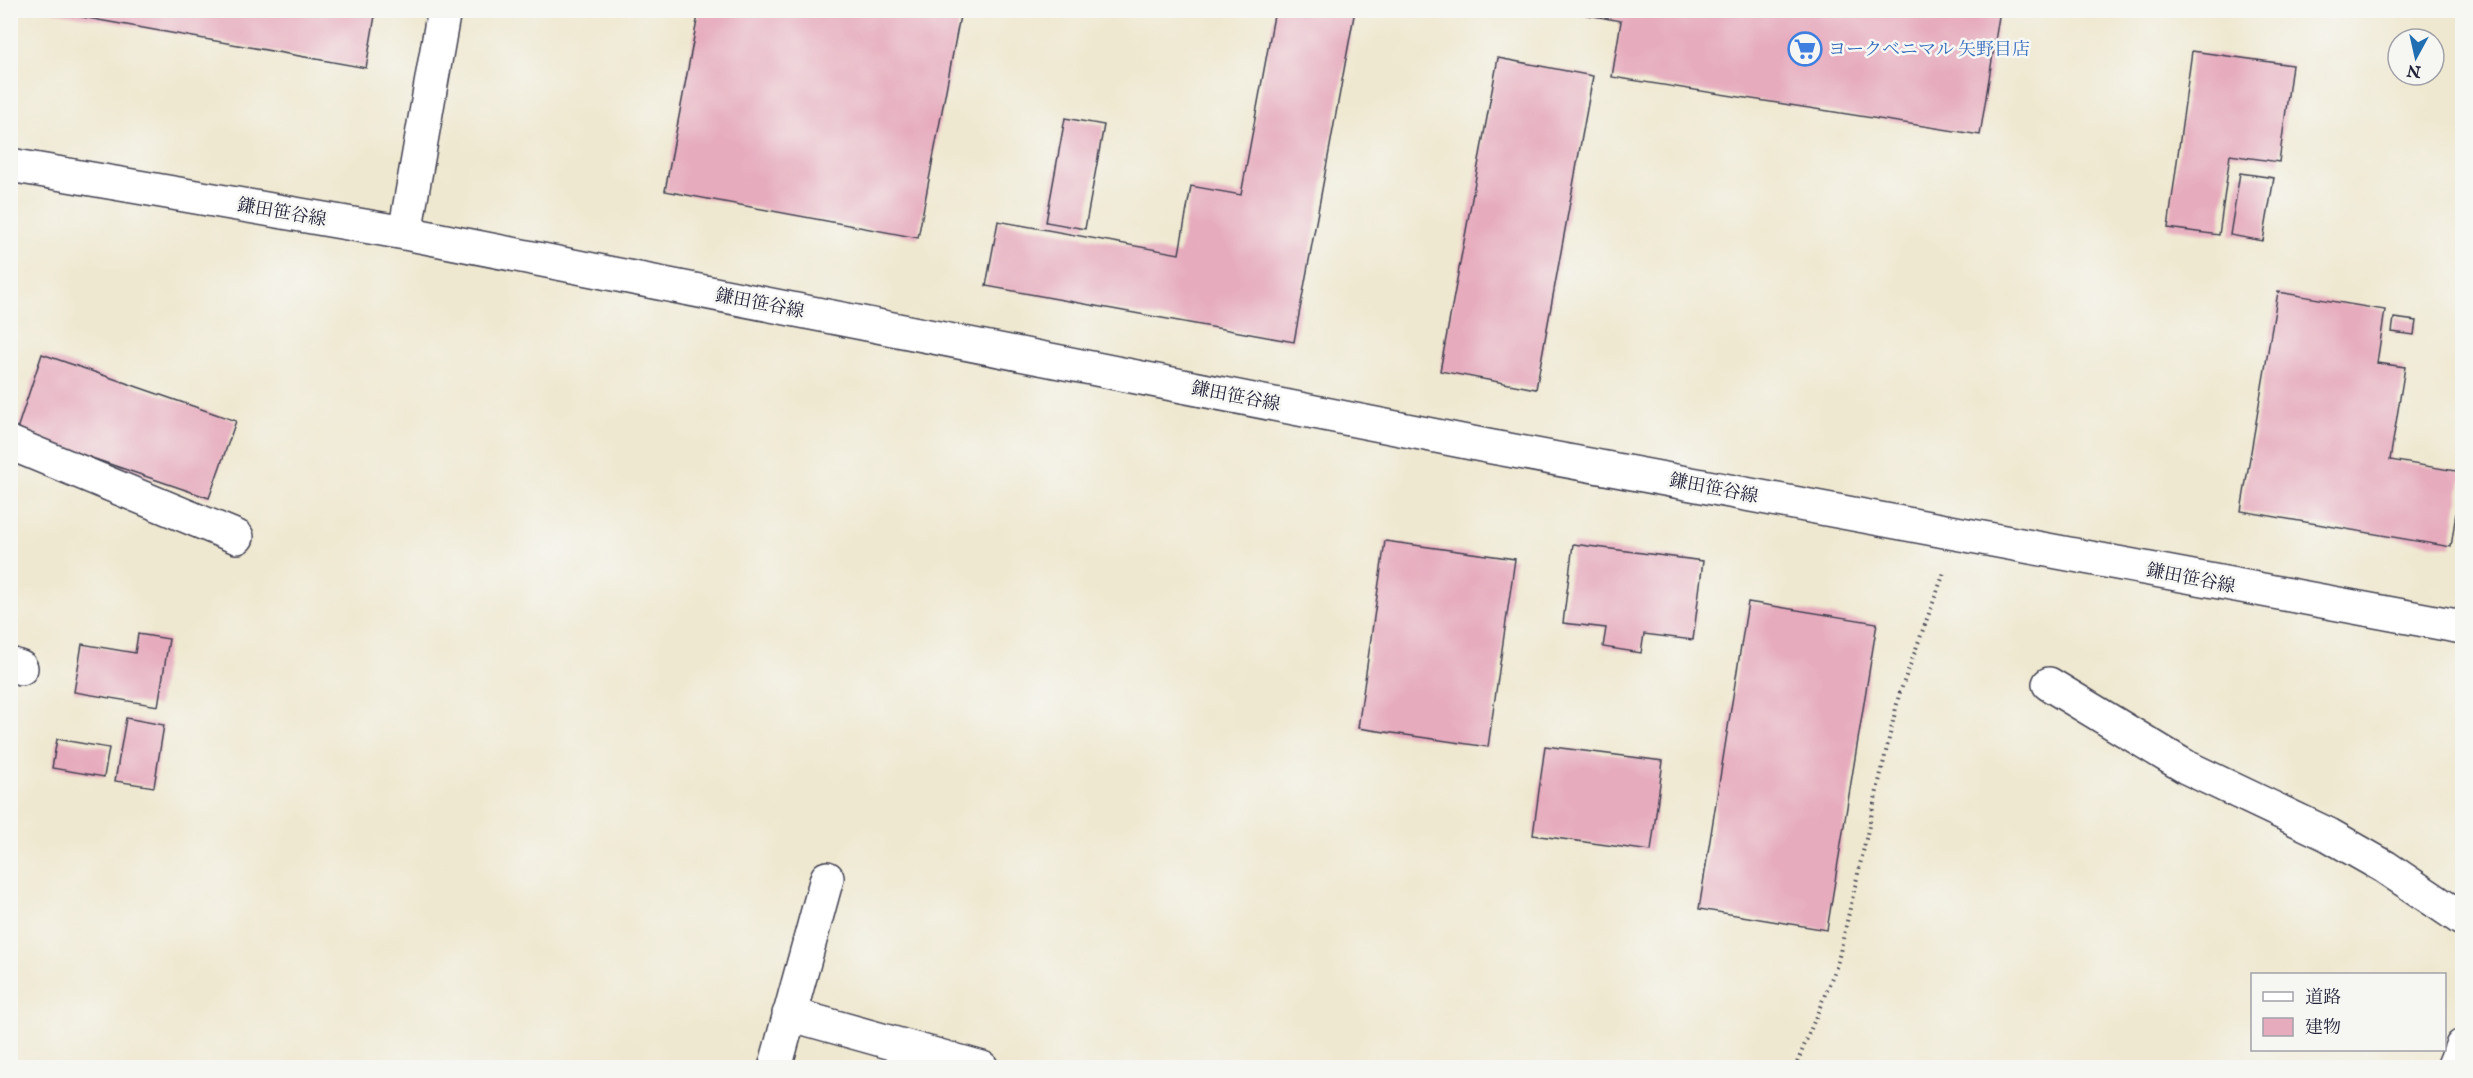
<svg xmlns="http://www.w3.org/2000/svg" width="2473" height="1078" font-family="'IM FELL English','Noto Serif JP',serif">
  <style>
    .building { fill: #e6abbd }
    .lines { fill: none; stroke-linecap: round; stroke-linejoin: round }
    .minor-casing { stroke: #414051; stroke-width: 36 }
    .path { stroke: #414051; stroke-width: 4; stroke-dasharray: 1.5 4.5; stroke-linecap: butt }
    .minor { stroke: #fff; stroke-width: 33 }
    .labels { text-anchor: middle; stroke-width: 5; stroke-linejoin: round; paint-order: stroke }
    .shop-label { font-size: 18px; fill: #366cbe; stroke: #f6f6f2; text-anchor: start }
    .street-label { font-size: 18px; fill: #22223b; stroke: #f6f6f2 }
  </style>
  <rect width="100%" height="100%" fill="#f6f6f2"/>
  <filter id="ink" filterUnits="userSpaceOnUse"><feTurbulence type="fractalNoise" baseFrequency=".0167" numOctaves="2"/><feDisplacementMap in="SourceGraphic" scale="12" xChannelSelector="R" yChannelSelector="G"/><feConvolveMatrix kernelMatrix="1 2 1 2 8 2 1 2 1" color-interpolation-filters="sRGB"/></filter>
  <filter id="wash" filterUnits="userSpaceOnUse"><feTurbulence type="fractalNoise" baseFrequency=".008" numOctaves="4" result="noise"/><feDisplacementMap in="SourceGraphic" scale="24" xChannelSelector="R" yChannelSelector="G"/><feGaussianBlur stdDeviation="1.35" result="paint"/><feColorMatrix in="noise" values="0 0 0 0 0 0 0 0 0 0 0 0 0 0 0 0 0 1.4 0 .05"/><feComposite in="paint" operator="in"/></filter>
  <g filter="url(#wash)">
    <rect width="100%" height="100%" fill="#efe8d0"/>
    <g id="blocks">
      <path class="building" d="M43 10H376L366 68Z
        M699 10H932L960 16 918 238 665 191Z
        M1275 10H1355L1294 342 986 286 998 221 1179 254 1191 186 1241 195Z
        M1561 10H2000L1980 135 1612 77 1621 21Z
        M2192 51 2292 65 2279 162 2230 155 2219 235 2168 228Z
        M1498 58 1593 76 1536 389 1440 371Z
        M1065 118 1104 125 1085 229 1046 222Z
        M2240 173 2274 178 2263 241 2230 235Z
        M2278 292 2385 310 2377 363 2405 367 2390 460 2462 472 2451 547 2241 511Z
        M2394 318 2416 321 2414 335 2392 332Z
        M42 354 236 421 209 498 16 432Z
        M1385 541 1515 559 1488 747 1358 728Z
        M1573 544 1703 561 1693 640 1644 634 1641 653 1603 647 1606 628 1563 623Z
        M1748 602 1877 623 1827 930 1699 909Z
        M138 634 169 639 158 706 74 692 82 644 135 653Z
        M126 718 164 725 154 787 115 781Z
        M57 739 109 748 104 777 52 768Z
        M1545 746 1663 761 1651 851 1533 835Z"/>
    </g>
  </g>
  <g filter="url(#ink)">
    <use href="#blocks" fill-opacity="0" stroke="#414051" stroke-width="1.5"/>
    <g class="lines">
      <g class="minor-casing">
        <path id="minor" d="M10 165 405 233 1487 446 2462 627
          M405 233 444 10
          M10 443 237 537
          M10 664 21 668
          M2049 684 2186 767 2329 835 2385 867 2462 919
          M789 1014 982 1068
          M775 1068 827 878
          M2453 1068 2462 1046"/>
      </g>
      <path class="path" d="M1795 1068 1837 965 1899 695 1945 570"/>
      <use href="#minor" class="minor"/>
    </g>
  </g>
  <defs>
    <g id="supermarket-ring" transform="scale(1.725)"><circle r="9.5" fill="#f6f6f2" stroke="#3f7fe0" stroke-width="1.5"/><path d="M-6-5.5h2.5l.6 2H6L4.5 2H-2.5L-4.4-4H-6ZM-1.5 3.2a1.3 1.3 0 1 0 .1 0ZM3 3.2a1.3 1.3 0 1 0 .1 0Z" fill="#3f7fe0"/></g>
  </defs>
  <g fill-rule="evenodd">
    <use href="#supermarket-ring" x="1805" y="49"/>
  </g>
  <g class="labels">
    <g class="shop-label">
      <text x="1828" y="55">ヨークベニマル 矢野目店</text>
    </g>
    <g class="street-label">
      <text transform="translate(282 212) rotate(10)" y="6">鎌田笹谷線</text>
      <text transform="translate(760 303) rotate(11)" y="6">鎌田笹谷線</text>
      <text transform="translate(1236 396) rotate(11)" y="6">鎌田笹谷線</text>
      <text transform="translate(1714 488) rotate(11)" y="6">鎌田笹谷線</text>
      <text transform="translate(2191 578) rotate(11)" y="6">鎌田笹谷線</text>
    </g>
  </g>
  <rect width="2473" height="1078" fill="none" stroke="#f6f6f2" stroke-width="36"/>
  <rect x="2251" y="973" width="195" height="78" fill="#f6f6f2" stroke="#a1a1a9" stroke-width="1.5"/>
  <rect x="2263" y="992" width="30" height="9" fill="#ffffff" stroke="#a1a1a9" stroke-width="1.5"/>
  <text x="2305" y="1003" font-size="18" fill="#22223b">道路</text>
  <rect x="2263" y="1018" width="30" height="18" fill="#e6abbd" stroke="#a1a1a9" stroke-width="1.5"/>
  <text x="2305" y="1033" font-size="18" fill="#22223b">建物</text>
  <g transform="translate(2416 57) rotate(188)"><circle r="28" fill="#f6f6f2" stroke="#a1a1a9" stroke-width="1.5"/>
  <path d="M0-4.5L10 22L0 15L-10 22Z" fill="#1f6fb2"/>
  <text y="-9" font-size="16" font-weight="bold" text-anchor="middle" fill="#22223b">N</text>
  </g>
</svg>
